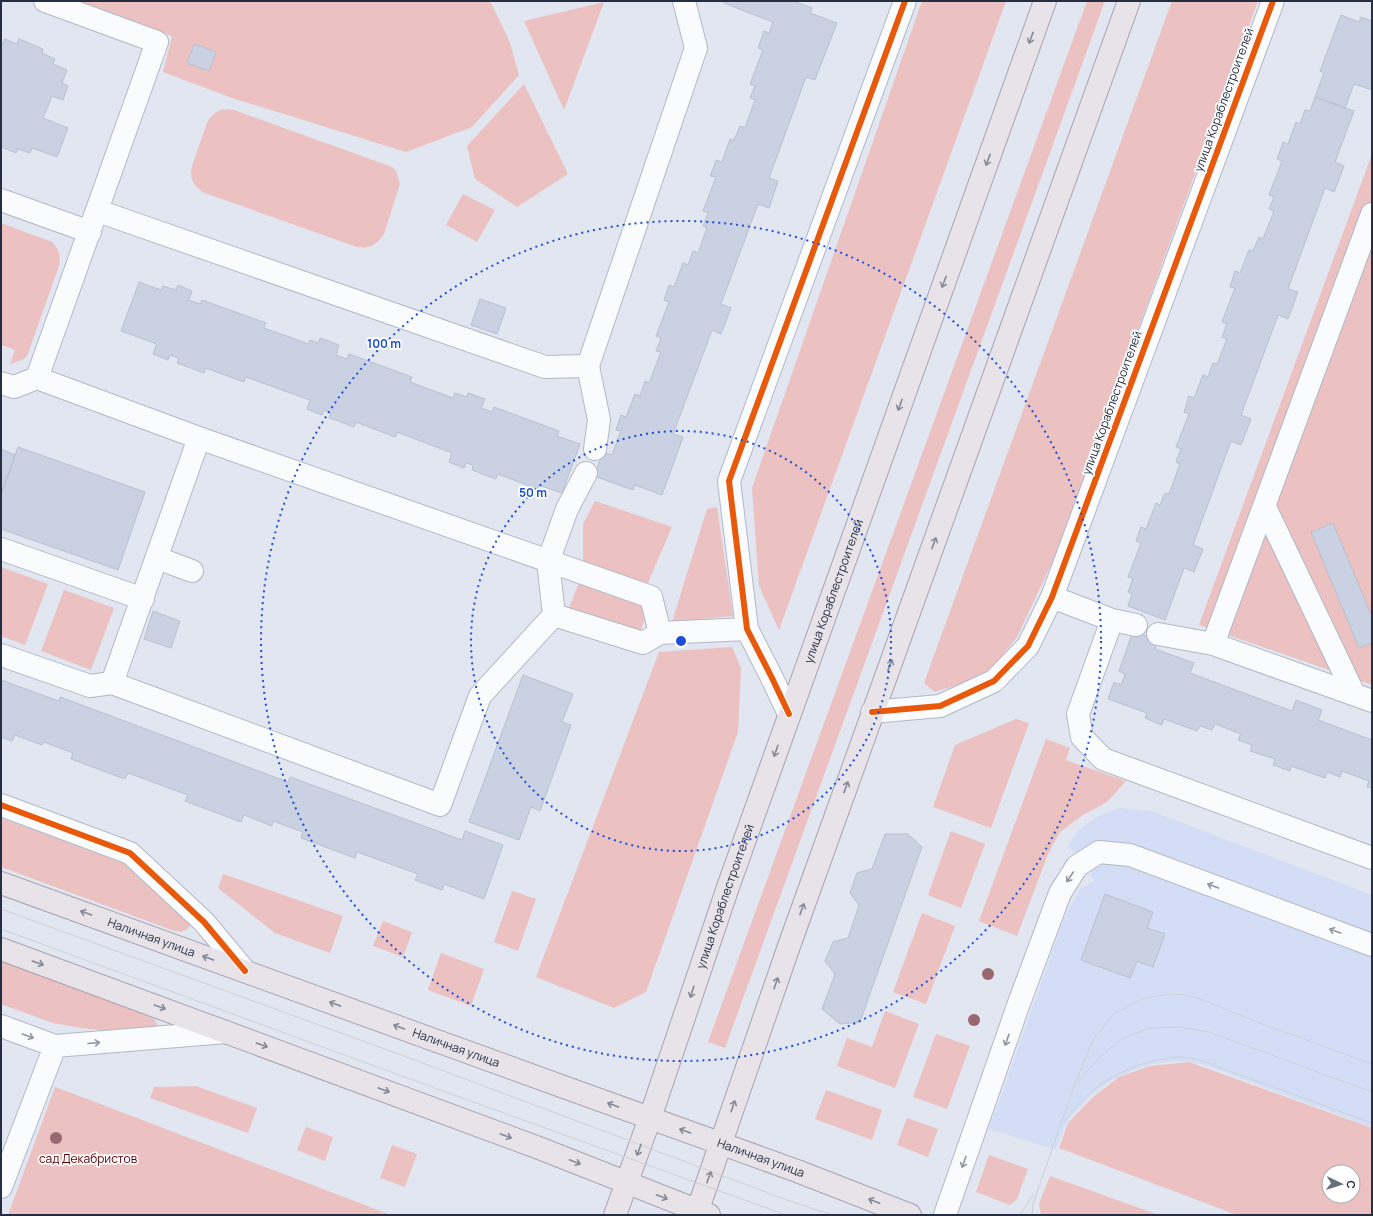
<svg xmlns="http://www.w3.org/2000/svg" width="1373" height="1216" font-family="Manrope,sans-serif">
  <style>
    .built { fill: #d3def6 }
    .green { fill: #ebc1c1; fill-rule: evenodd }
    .building { fill: #c9d1e3; stroke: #b9c0ce }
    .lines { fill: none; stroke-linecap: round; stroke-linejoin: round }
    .minor-casing { stroke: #b2b8c6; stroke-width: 24 }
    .major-casing { stroke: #a8a3b1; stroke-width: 24 }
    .minor { stroke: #fafbfd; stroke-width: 22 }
    .major { stroke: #e7e3e9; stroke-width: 22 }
    .tram { stroke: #ced0d4; stroke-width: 1 }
    .cycleway-casing { stroke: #fff; stroke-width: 8 }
    .cycleway { stroke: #e8590c; stroke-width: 6 }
    .tree { fill: #986870 }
    .oneway { stroke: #868996 }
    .oneway2 { stroke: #9095a0 }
    .ring { fill: none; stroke: #1d4ed8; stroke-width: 2; stroke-dasharray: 2 4 }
    .labels { text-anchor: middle; stroke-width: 3.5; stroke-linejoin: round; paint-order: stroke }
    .street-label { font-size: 12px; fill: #262f42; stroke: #fff }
    .park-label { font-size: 12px; fill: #5c0006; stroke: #fff }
    .centre { fill: #1d4ed8; stroke: #fff; stroke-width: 2 }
    .ring-label { font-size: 12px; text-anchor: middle; font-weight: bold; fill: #1d4ed8; stroke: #fff; stroke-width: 3.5; stroke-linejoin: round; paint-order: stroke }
  </style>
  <rect width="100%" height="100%" fill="#e1e6f1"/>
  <path class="built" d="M1120 808 1151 811 1372 895V1127L1202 1064 1178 1061 1152 1064 1131 1071 1110 1081 1090 1096 1070 1118 1063 1130 1056 1150 989 1129 1065 916 1080 889 1094 881 1082 856 1067 847 1079 830 1097 817Z"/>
  <path class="green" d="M79 1H490L509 40 519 75 472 127 406 152 232 98 163 72 172 36Z
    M922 1H1006L779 630 759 586 752 488Z
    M1087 1H1105L725 1048 708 1042Z
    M1172 1H1258L1056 554 1017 637 986 676 935 692 924 683Z
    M604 2 564 110 524 21Z
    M524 84 568 174 517 207 475 179 467 146Z
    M227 109 234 110 392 167 396 171 400 184 384 234C377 245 369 249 357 247L205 193C194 187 189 179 192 166L207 123C212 114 217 110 227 109Z
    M1372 154V685L1199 625Z
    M463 194 495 210 477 242 446 225Z
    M1 223 52 242C59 250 61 256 59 266L27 356 22 360 10 364 15 350 1 345Z
    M595 501 672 527 647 585 583 562V524Z
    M717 507 733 616 672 622 707 509Z
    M1 567 48 584 25 645 1 636Z
    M580 580 647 603 646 617 639 634 569 608Z
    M64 590 114 608 91 670 41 651Z
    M732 647 741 668 738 732 646 992 614 1008 536 977 659 652Z
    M1016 719 1029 723 991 828 933 807 955 745Z
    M1046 739 1070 748 1066 760 1126 781 1107 802 1083 815 1060 832 1048 854 1017 936 979 921Z
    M1 818 123 863 134 870 192 923 188 929 180 932 169 929 1 867Z
    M951 831 985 844 961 908 928 895Z
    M223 874 343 916 330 953 275 933 218 888Z
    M512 891 536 899 518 951 494 942Z
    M922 913 955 926 926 1004 893 992Z
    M383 921 412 932 403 957 373 946Z
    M441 953 484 969 471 1006 428 990Z
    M1 961 146 1015 155 1020 158 1027 147 1035 81 1028 53 1023 1 1004Z
    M885 1011 919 1024 895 1088 837 1066 847 1038 872 1047Z
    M936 1034 970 1046 947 1109 913 1097Z
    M1189 1062 1372 1128V1215H1237L1059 1148 1068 1123 1093 1097 1119 1077 1150 1066ZM1329 1172H1353V1196H1329Z
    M196 1086 257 1108 248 1133 150 1098 154 1087Z
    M55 1087 74 1094 391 1215H8Z
    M826 1090 882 1110 872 1140 815 1119Z
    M907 1118 938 1129 928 1157 897 1145Z
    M306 1127 333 1137 325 1161 297 1150Z
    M392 1145 417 1154 405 1187 380 1178Z
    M989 1155 1028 1169 1017 1199 1010 1205 976 1192Z
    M1050 1176 1159 1215H1041L1039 1204Z"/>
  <path class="building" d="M725 1H793L812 8 810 13 837 23 815 80 806 77 769 178 778 181 769 208 758 204 721 304 731 308 721 334 712 330 673 434 683 437 662 495 635 485 633 490 594 476 603 452 612 455 621 431 616 430 621 415 626 417 635 394 640 396 645 381 649 383 661 352 656 351 661 338 656 336 669 302 664 300 669 285 674 287 683 263 688 265 693 251 698 253 707 228 703 226 708 213 703 211 716 177 710 176 714 166 716 160 722 162 730 139 734 140 740 126 745 128 755 100 750 98 755 86 750 84 763 50 758 48 764 31 769 33 773 22 724 3Z
    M1341 15 1359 22 1361 17 1372 21V90L1354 84 1345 108 1315 97 1324 73 1320 71Z
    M5 39 17 44 19 39 43 49 42 53 55 59 53 64 67 70 62 83 68 86 63 100 52 96 43 118 68 128 57 157 32 148 30 153 18 149 16 153 1 147V44L2 45Z
    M194 44 216 52 209 71 187 63Z
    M1315 97 1354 111 1335 162 1344 166 1334 192 1325 188 1288 289 1298 292 1288 319 1278 315 1241 415 1251 419 1241 445 1231 441 1193 545 1203 549 1194 572 1184 568 1165 620 1128 606 1132 594 1128 592 1133 578 1128 577 1141 543 1136 541 1141 527 1146 529 1156 503 1160 505 1165 493 1169 494 1180 464 1176 462 1181 449 1176 447 1189 414 1184 412 1189 396 1194 398 1203 375 1208 377 1213 363 1217 364 1227 339 1222 337 1227 324 1222 322 1235 288 1230 287 1235 271 1240 273 1249 250 1253 251 1259 237 1263 239 1274 211 1269 209 1274 197 1269 195 1282 161 1277 159 1280 151 1283 142 1288 144 1296 122 1300 124 1305 110 1310 111Z
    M139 282 161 290 163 286 176 290 178 285 192 291 189 300 200 304 202 300 266 323 264 328 309 344 310 340 318 343 320 338 339 345 336 355 347 359 349 354 412 377 410 382 453 398 455 393 467 397 468 393 485 399 481 408 492 412 494 407 559 431 557 436 580 444 562 493 539 485 537 489 498 474 496 479 472 470 473 465 466 463 464 468 449 462 452 453 397 432 395 437 356 422 354 427 336 420 329 418 331 413 324 410 322 415 307 409 310 400 246 377 244 382 206 368 204 373 177 363 179 358 170 355 168 360 153 354 157 344 121 331Z
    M480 299 506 308 497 334 471 325Z
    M18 447 145 492 118 570 1 529V495Z
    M1 449 15 455 1 495Z
    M1333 523 1372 617V643L1359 648 1311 532Z
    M153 611 180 621 171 648 144 639Z
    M1133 631 1158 640 1155 649 1194 663 1190 673 1292 711 1296 700 1322 710 1318 720 1372 740V788L1367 787 1369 781 1342 771 1340 777 1327 772 1325 778 1291 766 1290 771 1273 765 1275 759 1250 751 1252 745 1238 740 1241 734 1215 724 1212 730 1200 726 1197 731 1164 719 1162 725 1145 718 1147 713 1108 699 1114 682 1121 685 1125 674 1119 671Z
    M523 675 573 694 562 722 571 725 540 811 531 807 519 840 469 822Z
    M1 680 59 701 60 697 288 782 290 777 462 840 465 831 503 845 484 899 444 884 442 890 415 880 418 874 357 852 355 858 301 838 303 832 273 821 272 826 244 815 241 822 185 801 188 795 128 773 125 779 71 759 73 753 44 742 42 745 15 735 12 741 1 737Z
    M885 834H908L922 847 860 1022 840 1024 822 1009 835 974 825 961 833 942 848 938 859 905 850 893 857 873 872 869Z
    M1105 894 1153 912 1147 928 1165 934 1153 967 1137 961 1130 978 1081 960Z"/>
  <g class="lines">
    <g class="minor-casing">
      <path id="minor" d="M45 1 157 42 37 378 199 438 651 597 660 633
        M1 200 90 232
        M98 211 545 367 588 366 696 48 684 1
        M588 366 599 420 595 449
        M1 383 14 387 37 378
        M1265 507 1354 694
        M1 549 143 599
        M157 558 192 571
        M1052 597 1112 620 1136 625
        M554 615 548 562 567 509 586 473
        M1112 620 1078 714 1082 737 1103 759 1372 858
        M1158 634 1213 644 1372 701
        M1213 644 1372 214
        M1 655 90 686 112 683 440 805 480 696 554 615 643 643 660 633 747 629
        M112 683 199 438
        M872 712 940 706 994 681 1028 646 1052 597 1273 1
        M789 714 772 678 747 629 729 481 905 1
        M1 805 130 853 204 922 245 971
        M1 1026 55 1046 226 1032
        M1 1187 55 1046
        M945 1215 1019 1003 1060 893 1077 866 1099 852 1130 855 1372 945"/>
    </g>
    <g class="major-casing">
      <g id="major">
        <path id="s1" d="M1 883 561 1086 797 1171 910 1215"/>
        <path d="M1 949 539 1148 709 1215"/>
        <path id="s2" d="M615 1215 650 1118 728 887 1045 1"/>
        <path d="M696 1215 789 946 1129 1"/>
      </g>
    </g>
    <use href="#minor" class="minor"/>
    <use href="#major" class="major"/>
    <path class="tram" d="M1 909 404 1056 787 1200 832 1215
      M1 929 429 1086 786 1215
      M1078 1081 1102 1055 1122 1039 1149 1028 1179 1027 1209 1032 1372 1092
      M1064 1122C1086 1088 1123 1066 1163 1059 1168 1058 1173 1057 1178 1057 1186 1057 1195 1059 1202 1061L1372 1123
      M1020 1215 1033 1195
      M1032 1215 1033 1204 1074 1086 1093 1040 1114 1014 1141 999 1169 994 1185 995 1203 1000 1265 1025 1372 1064"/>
    <g class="cycleway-casing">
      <path id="cycleway" d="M872 712 940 706 994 681 1028 646 1052 597 1273 1
        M789 714 772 678 747 629 729 481 905 1
        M1 805 130 853 204 922 245 971"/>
    </g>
    <use href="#cycleway" class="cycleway"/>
  </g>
  <g class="tree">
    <circle cx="988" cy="974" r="6"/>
    <circle cx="974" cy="1020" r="6"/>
    <circle cx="56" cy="1138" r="6"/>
  </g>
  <defs><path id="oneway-shaft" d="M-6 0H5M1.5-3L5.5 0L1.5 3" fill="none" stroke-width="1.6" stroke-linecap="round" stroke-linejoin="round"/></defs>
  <g class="oneway">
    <use href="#oneway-shaft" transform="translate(1031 38) rotate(110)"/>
    <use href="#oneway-shaft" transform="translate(988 160) rotate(110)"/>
    <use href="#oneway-shaft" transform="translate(944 282) rotate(110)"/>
    <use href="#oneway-shaft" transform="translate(900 405) rotate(110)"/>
    <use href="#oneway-shaft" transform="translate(934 543) rotate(-70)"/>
    <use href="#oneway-shaft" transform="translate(890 665) rotate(-70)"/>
    <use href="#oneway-shaft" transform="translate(776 751) rotate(109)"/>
    <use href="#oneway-shaft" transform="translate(846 787) rotate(-70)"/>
    <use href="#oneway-shaft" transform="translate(802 909) rotate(-70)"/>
    <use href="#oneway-shaft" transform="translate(86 913) rotate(-160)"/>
    <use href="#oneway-shaft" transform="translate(208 958) rotate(-160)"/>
    <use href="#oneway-shaft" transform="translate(38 963) rotate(20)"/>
    <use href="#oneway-shaft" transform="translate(776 983) rotate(-71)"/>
    <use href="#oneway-shaft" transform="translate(692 992) rotate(108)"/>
    <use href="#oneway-shaft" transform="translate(335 1004) rotate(-160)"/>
    <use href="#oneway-shaft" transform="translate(160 1007) rotate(20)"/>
    <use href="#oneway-shaft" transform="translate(399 1027) rotate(-160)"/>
    <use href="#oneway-shaft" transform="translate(262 1045) rotate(20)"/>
    <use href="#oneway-shaft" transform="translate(384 1090) rotate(20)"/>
    <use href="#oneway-shaft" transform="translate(613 1105) rotate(-160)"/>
    <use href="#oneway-shaft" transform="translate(733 1106) rotate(-71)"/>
    <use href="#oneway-shaft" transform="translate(685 1131) rotate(-160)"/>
    <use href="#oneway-shaft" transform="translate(506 1136) rotate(20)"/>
    <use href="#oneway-shaft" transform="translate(639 1150) rotate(109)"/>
    <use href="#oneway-shaft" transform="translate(575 1162) rotate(22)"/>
    <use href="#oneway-shaft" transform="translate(709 1177) rotate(-70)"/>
    <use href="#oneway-shaft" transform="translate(662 1197) rotate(22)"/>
    <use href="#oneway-shaft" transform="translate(874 1201) rotate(-158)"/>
  </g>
  <g class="oneway2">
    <use href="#oneway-shaft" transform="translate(1070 877) rotate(123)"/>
    <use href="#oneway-shaft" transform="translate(1213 886) rotate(-160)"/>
    <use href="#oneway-shaft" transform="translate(1335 931) rotate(-160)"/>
    <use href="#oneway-shaft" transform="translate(28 1036) rotate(20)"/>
    <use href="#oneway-shaft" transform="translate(1007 1040) rotate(109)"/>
    <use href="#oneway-shaft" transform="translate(94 1043) rotate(-5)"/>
    <use href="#oneway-shaft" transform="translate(964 1162) rotate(109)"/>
  </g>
  <g class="ring">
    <circle cx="681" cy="641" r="210"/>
    <circle cx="681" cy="641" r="420"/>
  </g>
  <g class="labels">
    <g class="street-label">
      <text transform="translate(1224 100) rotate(-70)" y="4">улица Кораблестроителей</text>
      <text transform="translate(1112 403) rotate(-70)" y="4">улица Кораблестроителей</text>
      <text dy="4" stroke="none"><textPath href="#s2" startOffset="661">улица Кораблестроителей</textPath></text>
      <text dy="4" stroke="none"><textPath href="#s2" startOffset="337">улица Кораблестроителей</textPath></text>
      <text dy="4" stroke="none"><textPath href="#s1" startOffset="160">Наличная улица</textPath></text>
      <text dy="4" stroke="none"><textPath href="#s1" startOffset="484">Наличная улица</textPath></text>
      <text dy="4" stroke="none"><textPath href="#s1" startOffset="808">Наличная улица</textPath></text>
    </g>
    <g class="park-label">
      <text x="88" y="1163">сад Декабристов</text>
    </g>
  </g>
  <circle cx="681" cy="641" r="6" class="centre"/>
  <g class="ring-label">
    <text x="384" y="348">100 m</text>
    <text x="533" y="497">50 m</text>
  </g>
  <rect width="1373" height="1216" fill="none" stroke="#262f42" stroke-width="4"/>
  <g transform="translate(1341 1184) rotate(94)"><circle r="19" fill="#ffffff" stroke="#a8acb3"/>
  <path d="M0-3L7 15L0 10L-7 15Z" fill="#676f7f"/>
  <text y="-6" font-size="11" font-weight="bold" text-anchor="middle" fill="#262f42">С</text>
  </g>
</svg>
